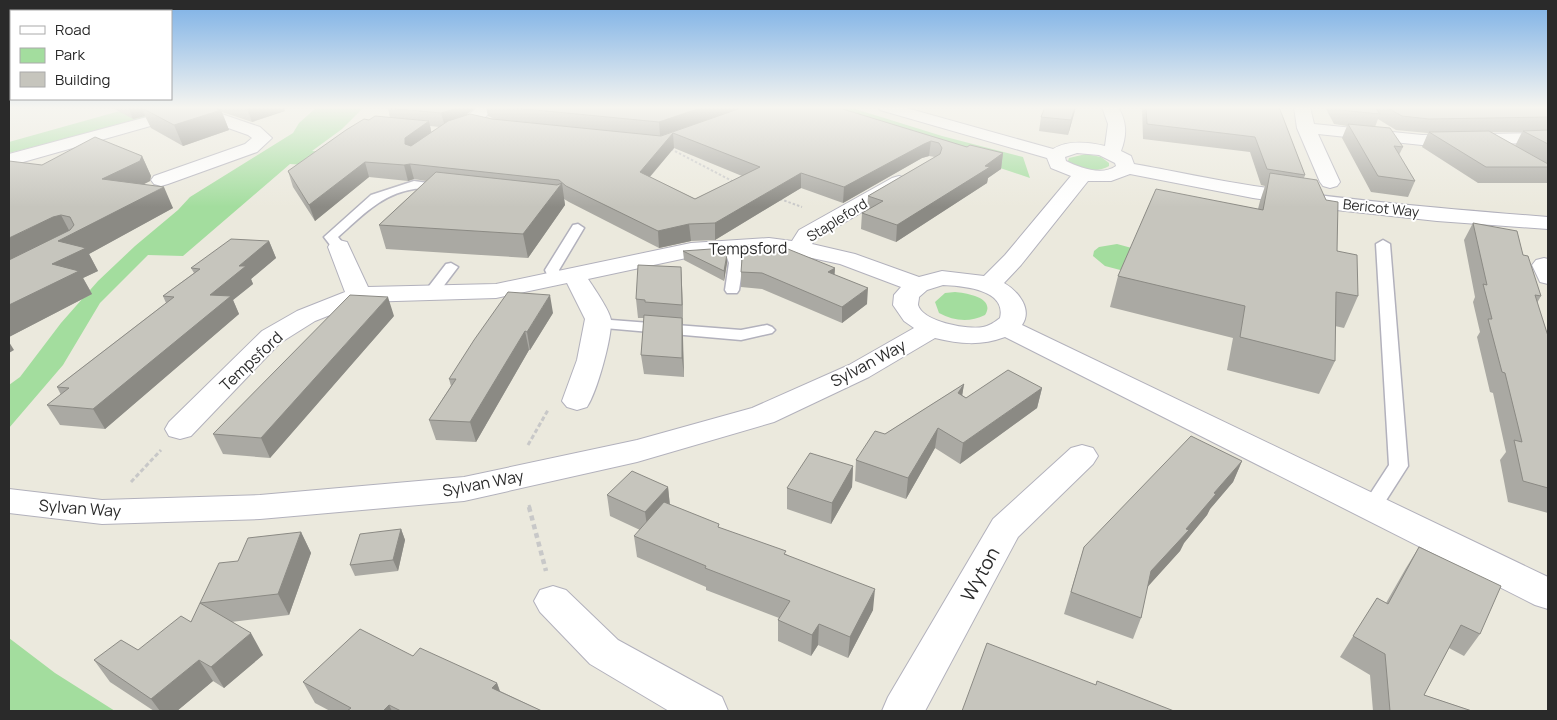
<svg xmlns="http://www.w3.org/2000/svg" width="1557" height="720" font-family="Manrope,sans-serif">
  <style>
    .green { fill: #a3dd9e }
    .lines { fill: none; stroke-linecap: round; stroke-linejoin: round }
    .service-casing { stroke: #b2b1bc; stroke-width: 3 }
    .minor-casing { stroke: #b2b1bc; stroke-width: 2 }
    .tertiary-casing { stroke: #b2b1bc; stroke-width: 2 }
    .path-far2 { stroke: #c8c8c8; stroke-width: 2; stroke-dasharray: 2.5 2; stroke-linecap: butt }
    .path-far1 { stroke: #c8c8c8; stroke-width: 3; stroke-dasharray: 4.5 2.5; stroke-linecap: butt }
    .path { stroke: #c8c8c8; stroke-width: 4.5; stroke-dasharray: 5 4; stroke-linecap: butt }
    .service { fill: #fff; fill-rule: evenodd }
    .minor { fill: #fff; fill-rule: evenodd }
    .tertiary { fill: #fff; fill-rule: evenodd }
    .wall { fill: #aaa9a3; fill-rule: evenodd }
    .shaded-wall { fill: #8b8a84 }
    .building { fill: #c6c5bd; stroke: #8b8a84; fill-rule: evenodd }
    .labels { text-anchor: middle; stroke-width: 4; stroke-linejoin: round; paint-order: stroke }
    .far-street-label { font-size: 14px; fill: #2a2a2a; stroke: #fff }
    .street-label { font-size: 16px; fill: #2a2a2a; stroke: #fff }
    .near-street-label { font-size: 19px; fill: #2a2a2a; stroke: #fff }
  </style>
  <rect width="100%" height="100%" fill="#ebe9dd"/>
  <path class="green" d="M134 107H179L112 127 9 153V142Z
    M317 107H364L342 129 312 151 431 162 420 172 290 164 183 256 148 255 100 303 63 365 9 428V385L20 377 61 323 98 281 135 246 178 210 190 197 293 133 299 123Z
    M818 107H849L942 136 1023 157 1030 178Z
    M1086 154 1101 157 1109 163V166C1098 173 1077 170 1068 161L1069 158Z
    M1117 244 1139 250 1128 272 1105 266 1093 256 1094 251 1099 247Z
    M955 292C967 293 996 298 985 315 969 323 954 321 939 313L935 302 945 293Z
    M9 638 55 673 115 711H9Z"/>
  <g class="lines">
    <g class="service-casing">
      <path id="service" d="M414 181 442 185 448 189C440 197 424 187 414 189 381 194 361 217 338 237L346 247 344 250H334L324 237 371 195Z
        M578 224 584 228 559 270 563 280 561 283H551L545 270 573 225Z
        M1383 240 1390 244 1408 466 1378 513 1371 515 1364 513 1361 508 1389 465 1376 244Z
        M730 242C747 246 741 277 739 290L737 293H727L725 290 729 263 723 246Z
        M451 263 458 267 436 296H426L424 293 426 290 446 264Z
        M598 319 741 330 767 325 772 327 775 330 772 333 741 340 593 327 590 324 593 321Z"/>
    </g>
    <g class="minor-casing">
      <path id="minor" d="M185 107H201L260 127 272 138 257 152 168 184 161 186 154 184 151 180 154 176 245 144 252 138 248 135 186 113 184 109Z
        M478 107H496L484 118 511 123 514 127 511 131 505 132 470 125 467 121 468 115Z
        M878 107H903L1053 149C1068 140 1088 142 1105 146L1108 124 1102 107H1118C1127 122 1127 135 1121 151L1131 156 1134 164C1174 171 1214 180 1254 186 1352 201 1450 209 1548 217V229L1437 221 1327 209 1253 198 1130 174 1111 181H1088L1021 265 1004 283C1018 291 1033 309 1022 325L1548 577V609L1535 605 1005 337C981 346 959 344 935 338L869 377 774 422 637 462 464 501 260 519 102 524 9 513V489L102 500 260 495 464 477 637 440 752 408 849 365 914 328 904 321 893 305 894 295 901 287 840 264 798 255 769 252 691 257 588 279C594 288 610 311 611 320 612 338 597 392 587 407L577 410 567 407 562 401 577 360 585 319 567 283 496 298 363 302 315 321 280 343 191 436 180 439 169 436 165 429 169 422 262 331 297 311 345 292 328 247 331 242 339 240 347 242 368 287 496 284 691 243 769 238 792 241 799 230 892 178 899 176 906 178 909 182 906 186 815 240 812 244 855 254 919 277 942 271 984 276 1005 255 1071 176 1051 168 1047 158 880 110ZM1077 153 1099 155 1115 163 1116 166C1102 176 1080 168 1066 161L1065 157ZM943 285C962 286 1007 289 1000 318 995 322 989 326 983 327 968 330 923 322 918 305 918 302 919 300 919 297L927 290Z
        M1294 107H1310L1314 124 1422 135 1548 133V143L1422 145 1318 134 1340 182 1337 186 1330 188 1323 186 1320 182 1297 128Z
        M1544 258 1548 259V284L1540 282 1532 265 1536 260Z
        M1082 445 1093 448 1098 456 1093 464 1018 537 925 711H882L888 697 993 519 1071 448Z
        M553 586 566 590 618 640 722 697 728 711H669L590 664 540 612 534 601 540 590Z"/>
    </g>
    <g class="tertiary-casing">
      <path id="tertiary" d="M184 107H209L207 110 9 166V154Z"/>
    </g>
    <path class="path-far2" d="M671 149 734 182
      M780 199 802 207"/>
    <path class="path-far1" d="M528 445 548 410
      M131 482 161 450
      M529 505 530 508"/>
    <path class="path" d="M529 507 546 571"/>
    <use href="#service" class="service"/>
    <use href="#minor" class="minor"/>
    <use href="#tertiary" class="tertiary"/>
  </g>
  <path class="wall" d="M111 107H284L285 111 252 122 222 112 229 130 183 146 151 128 145 116 133 119Z
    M390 107H476L467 114V115L495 119 488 116 486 107H744L661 136 744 107 1003 153 1001 169 988 178 987 183 896 242 861 229 862 213 867 210 868 196 935 157 929 156 922 158 843 203 801 188 715 240 691 241 659 248 569 202 564 199 565 205 528 258 386 249 379 225 426 181 414 179 408 181 369 177 315 221 293 187 288 171 369 120 390 118 388 108ZM430 126 440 127 431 132ZM674 148 742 176 695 199 650 177Z
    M1045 107H1076L1068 135 1039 131 1041 117Z
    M1142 107H1279L1305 175 1304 178 1358 296 1344 328 1335 326V361L1319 394 1227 370 1233 338 1110 307 1118 276 1258 209 1260 201 1265 186 1261 185 1250 152 1143 139Z
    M1325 107H1548V183H1478L1422 147 1428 133 1396 130 1378 119 1375 127 1403 147 1399 155 1415 181 1408 197 1371 192 1342 138 1347 126 1334 124ZM1491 132H1522L1515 146Z
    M142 156 151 176 150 181 144 184 173 208 89 254 98 271 83 278 92 294 9 337 42 165Z
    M1473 223 1523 255 1541 296 1537 303 1548 336V513L1508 502 1500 460 1506 452 1493 393 1490 392 1477 337 1480 332 1473 302 1475 297 1464 240Z
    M269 241 276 258 251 279 253 284 233 300 239 314 105 429 60 425 47 405 61 395 57 387 166 303 163 296 194 273 191 268Z
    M683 251 727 263 724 281 684 260Z
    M681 267 682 285 683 324H682L684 377 644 374 641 355 644 318H638L636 299Z
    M835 268 834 275 867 304 842 323 762 289 741 287V272Z
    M553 313 530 350H529L476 442 436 440 429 420 451 386 449 379Z
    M394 316 270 458 223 454 213 434Z
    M964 384 962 395 966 398 1042 388 1037 408 960 464 935 448 906 499 855 481 856 460 885 434Z
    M1242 461 1233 482 1210 509 1207 515 1184 543 1180 551 1147 587 1141 618 1133 639 1064 614 1084 547Z
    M853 466 852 487 831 524 787 509V488Z
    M668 487 670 505 720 528 786 554 873 610 848 658 818 645 811 656 778 641V620L779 618 706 590V587L637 557 634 536 640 530 610 516 607 495Z
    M401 529 405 540 398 571 355 576 350 565Z
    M301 532 311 553 289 615 231 622 263 655 224 688 213 681 177 711H154L110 682 94 660 138 650 191 622 201 604 200 603 238 561Z
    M1419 547 1480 634 1464 656 1449 648 1424 695 1472 711H1373L1370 675 1340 657 1377 598 1386 603 1406 568Z
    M303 682 497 683 500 691 542 711H330L315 703Z"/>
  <path class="shaded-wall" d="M128 107H178L142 108 145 116 133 119Z
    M252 107H284L285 111 252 122 247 108Z
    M460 107H476L467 114 465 120 445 127 441 113Z
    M703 107H744L660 136 659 122Z
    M1075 107H1076L1068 135 1071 120Z
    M221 110 229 130 183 146 174 125Z
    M429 121 432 135 409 153 405 144V138Z
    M673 133 674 148 641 187 640 172Z
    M931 141 929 156 922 158 843 203 844 187 924 144Z
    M1003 153 1001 169 988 178 987 183 896 242 897 225Z
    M142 156 151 176 150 181 112 200 102 179Z
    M365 162 369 177 315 221 309 205Z
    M410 164 414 179 408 181 404 165Z
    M801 173V188L715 240V223Z
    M562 183 565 205 528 258 523 234Z
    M164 187 173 208 89 254 98 271 83 278 92 294 9 337V238L53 217 61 215 71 234Z
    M689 224 691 241 659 248 658 231Z
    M269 241 276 258 251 279 253 284 233 300 239 314 105 429 93 409 210 295 239 266Z
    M727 254V263L724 281V271Z
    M681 267 682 285 683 324 682 305Z
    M835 268 834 283 828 272Z
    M868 288 867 304 842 323V307Z
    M550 295 553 313 530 350 527 332Z
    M388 297 394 316 270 458 261 438Z
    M682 318 683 337 684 377 682 358Z
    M525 331 529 350 476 442 470 422Z
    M9 342 14 350 9 353Z
    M964 384 961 403 958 393Z
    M1042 388 1037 408 960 464 963 443Z
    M938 428 935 448 906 499 908 478Z
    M1242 461 1233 482 1210 509 1207 515 1184 543 1180 551 1143 592 1151 571 1186 529 1214 493Z
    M853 466 852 487 831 524 832 503Z
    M668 487 670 507 648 533 645 512Z
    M401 529 405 540 398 571 393 560Z
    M301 532 311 553 289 615 278 594Z
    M875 589 873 610 848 658 850 637Z
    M819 624 818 645 811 656 812 635Z
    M251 633 263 655 224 688 211 667Z
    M199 660 213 681 177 711H160L151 699Z
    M497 683 504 704 492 688Z
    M389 705 392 711H383Z"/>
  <path class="building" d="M147 107H211L221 110 174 125 142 108Z
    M390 107H460L441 113 388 108Z
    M505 107H703L659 122Z
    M744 107H836L967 147 970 145 1003 153 985 166 990 167 897 225 862 213 883 201 868 196 940 154 942 148 939 143 931 141 924 144 844 187 801 173 715 223 689 224 658 231 566 186 559 180 410 164 404 165 365 162 309 205 288 171 346 130 364 119 369 120 375 116 429 121 405 138V144L411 146 448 121 470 114 492 119 661 136ZM673 133 760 167 695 199 640 172Z
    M1045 107H1075L1071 120 1041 117Z
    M1146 107H1279L1305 175 1267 169 1255 137 1147 124Z
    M1338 107H1375L1380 114 1340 110Z
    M1386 107H1548V117L1429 119 1402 116Z
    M1348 124 1390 128 1403 147 1394 146 1415 181 1378 176Z
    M1548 130V144L1523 131Z
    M1489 131 1548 164V167H1486L1429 132Z
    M95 137 142 156 140 161 102 179 164 187 58 241 86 248 52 264 79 271 9 305V260L70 230 74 225 70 217 61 215 53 217 9 238V161L42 165Z
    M436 172 557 185 562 183 523 234 379 225Z
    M1270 173 1317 180 1326 200 1338 202 1337 251 1357 255 1358 296 1336 292 1335 361 1240 337 1245 306 1118 276 1156 189 1263 210Z
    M1473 223 1517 231 1523 255 1528 256 1541 296 1535 295 1548 336V488L1523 481 1514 440 1522 442 1505 373 1502 372 1488 319H1492L1483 284 1487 285Z
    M231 239 269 241 239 266H246L210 295 231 296 93 409 47 405 69 388 57 387 174 297 163 296 200 269 191 268Z
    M743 245 783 247 835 268 828 272 868 288 842 307 762 273 741 272Z
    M711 249 725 250 727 254 724 271 683 251Z
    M638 265 681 267 682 305 645 302V300L636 299Z
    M508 292 550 295 527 332 525 331 470 422 429 420 456 379H449L474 340Z
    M350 295 388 297 261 438 213 434Z
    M644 315 682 318V358L641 355Z
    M1008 370 1042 388 963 443 938 428 908 478 856 460 875 431 885 434 964 384 958 393 966 398Z
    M1191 436 1242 461 1214 493 1216 494 1186 529 1189 530 1151 571 1141 618 1071 592 1084 547Z
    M810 453 853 466 832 503 787 488Z
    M632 471 668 487 645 512 607 495Z
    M664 502 719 524 718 527 786 551 784 554 875 589 850 637 819 624 812 635 778 620 790 601 705 568 706 566 634 536Z
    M401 529 393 560 350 565 360 534Z
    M301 532 278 594 200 603 219 563 238 561 248 538Z
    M1419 547 1501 586 1480 634 1461 625 1424 695 1472 711H1390L1385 654 1353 636 1377 598 1388 604Z
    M200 603 251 633 211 667 199 660 151 699 94 660 121 640 138 650 181 616 191 622Z
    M360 629 413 656 420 648 497 683 492 688 542 711H401L389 705 383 711H347L351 708 303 682Z
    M987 643 1096 685 1097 681 1174 711H962Z"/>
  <linearGradient id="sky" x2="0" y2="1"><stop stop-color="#7bb0e6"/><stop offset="0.52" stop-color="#f6f5f0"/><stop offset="1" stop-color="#f6f5f0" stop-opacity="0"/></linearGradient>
  <rect width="1557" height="207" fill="url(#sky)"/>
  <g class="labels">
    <g class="far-street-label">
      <text transform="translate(1381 208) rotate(6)" y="5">Bericot Way</text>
      <text transform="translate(837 220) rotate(-32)" y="5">Stapleford</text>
    </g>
    <g class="street-label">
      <text transform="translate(748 248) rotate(-1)" y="6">Tempsford</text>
      <text transform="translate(251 361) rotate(-43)" y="6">Tempsford</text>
      <text transform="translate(868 363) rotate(-28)" y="6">Sylvan Way</text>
      <text transform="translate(483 483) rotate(-11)" y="6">Sylvan Way</text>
      <text transform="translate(80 508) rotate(4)" y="6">Sylvan Way</text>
    </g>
    <g class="near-street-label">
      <text transform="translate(980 574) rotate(-61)" y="7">Wyton</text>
    </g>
  </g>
  <rect width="1557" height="720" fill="none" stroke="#2a2a2a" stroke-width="20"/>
  <rect x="10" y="10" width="162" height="90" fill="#ffffff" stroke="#aaaaaa"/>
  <rect x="20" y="26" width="25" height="8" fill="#ffffff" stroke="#aaaaaa"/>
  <text x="55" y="35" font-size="15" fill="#2a2a2a">Road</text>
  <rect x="20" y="48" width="25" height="15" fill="#a3dd9e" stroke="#aaaaaa"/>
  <text x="55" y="60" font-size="15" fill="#2a2a2a">Park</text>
  <rect x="20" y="72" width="25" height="15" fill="#c6c5bd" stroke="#aaaaaa"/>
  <text x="55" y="85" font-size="15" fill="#2a2a2a">Building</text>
</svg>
